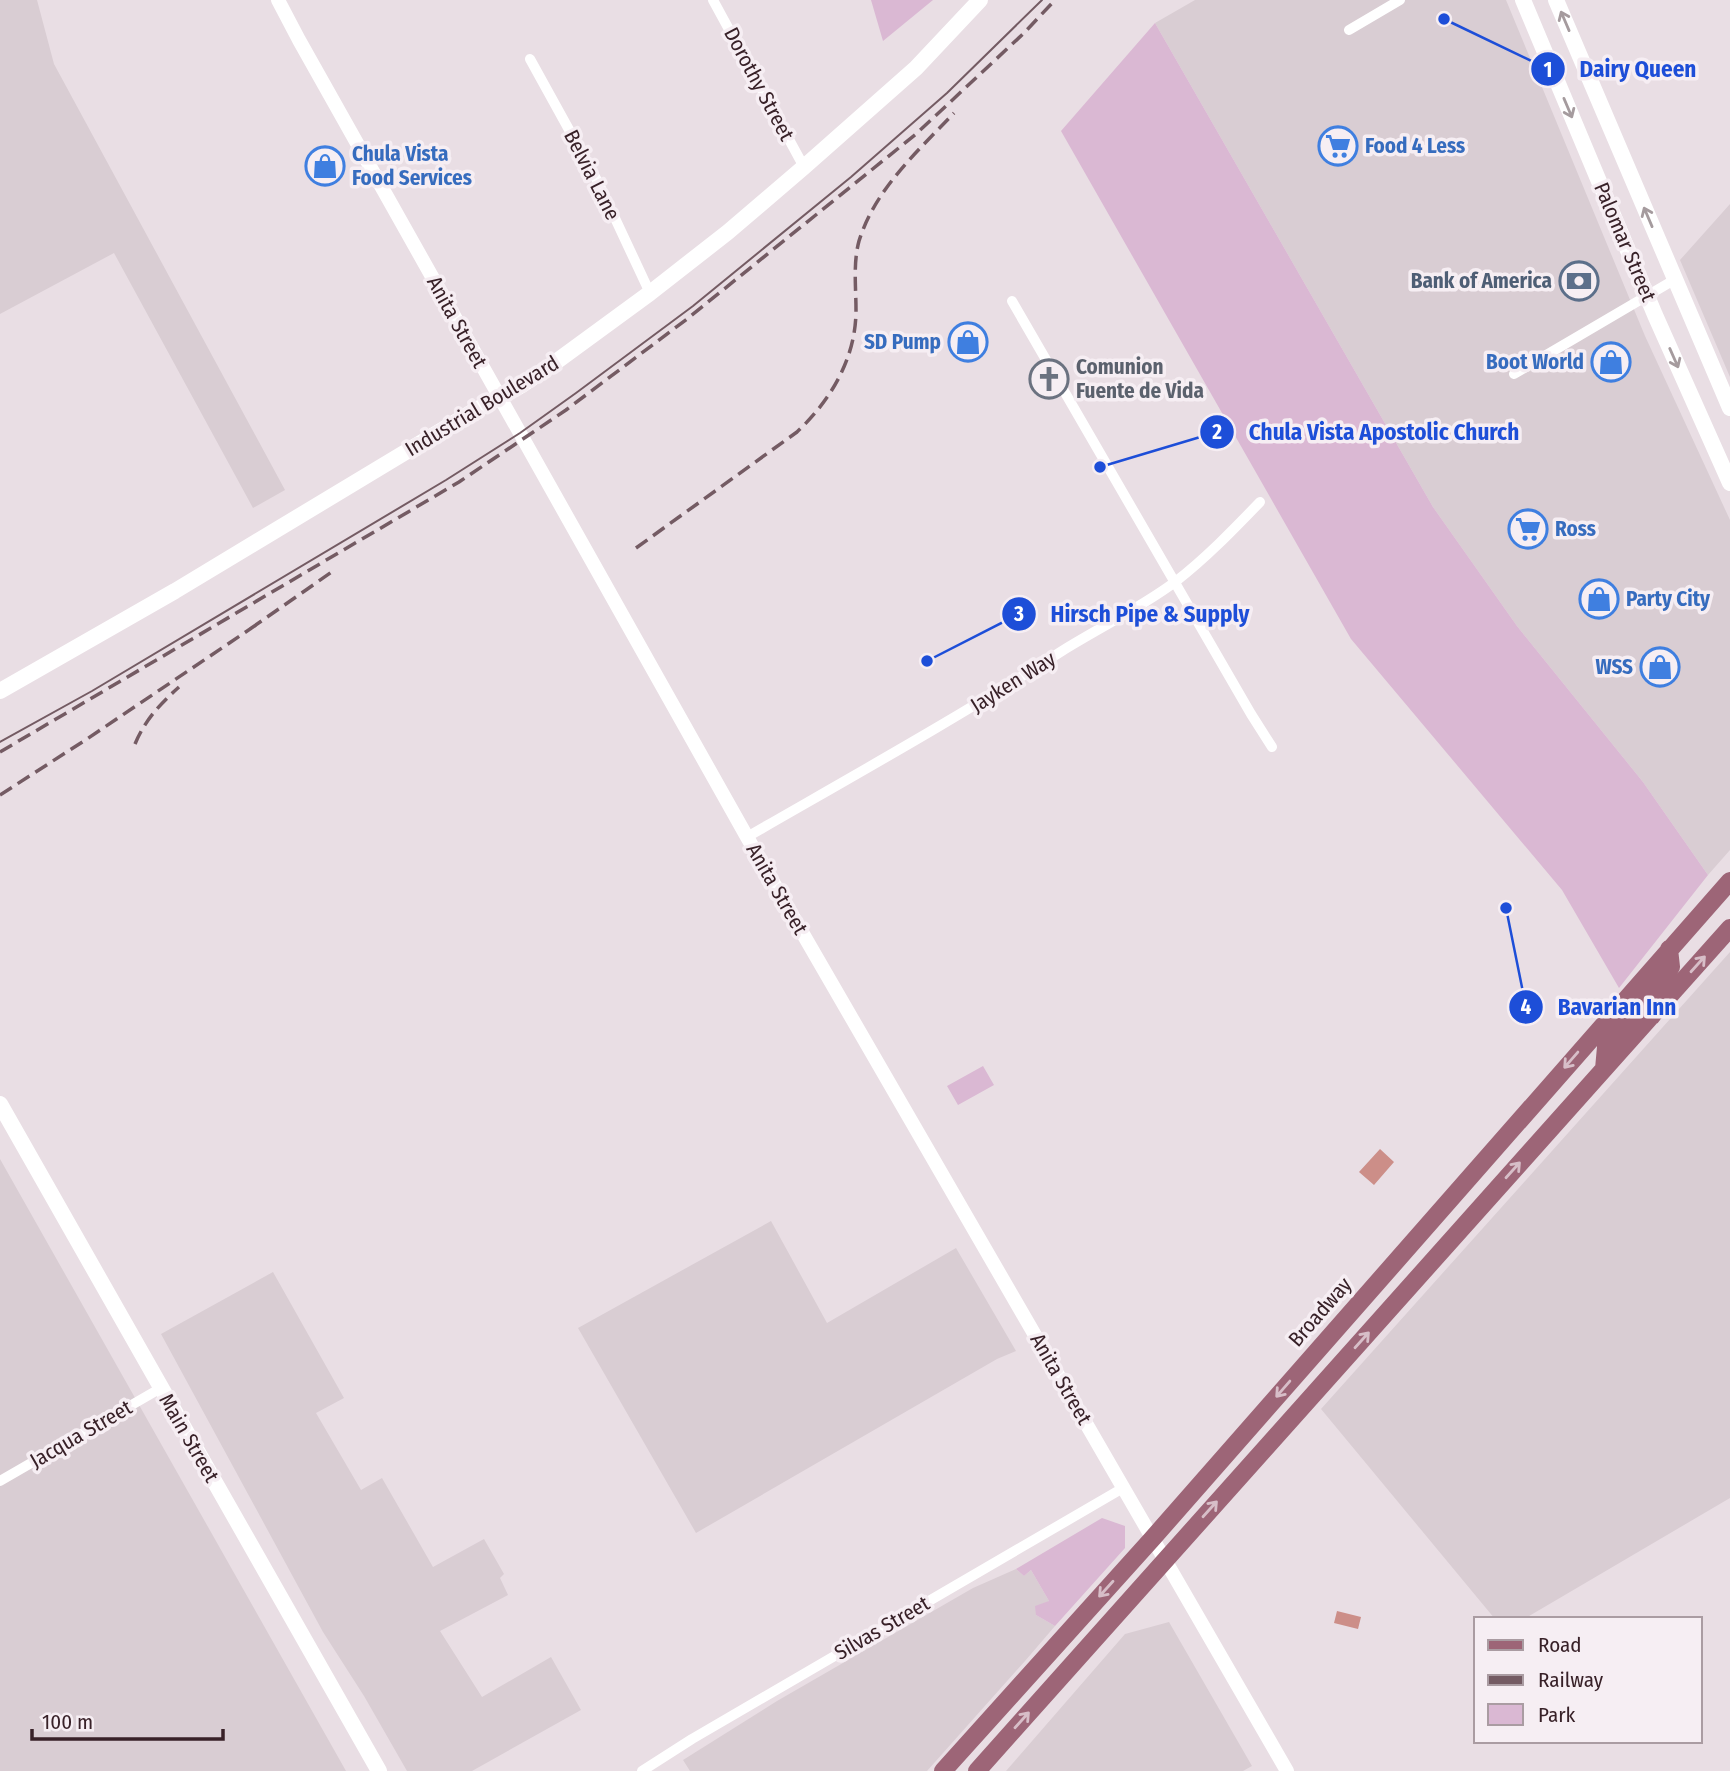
<svg xmlns="http://www.w3.org/2000/svg" width="1730" height="1771" font-family="'Fira Sans Condensed',sans-serif">
  <style>
    .built { fill: #d9cdd3 }
    .green { fill: #dab8d3 }
    .water { fill: #cc8e88 }
    .lines { fill: none; stroke-linecap: round; stroke-linejoin: round }
    .minor { stroke: #fff; stroke-width: 10 }
    .tertiary { stroke: #fff; stroke-width: 14 }
    .secondary { stroke: #fff; stroke-width: 16 }
    .primary { stroke: #9d6577; stroke-width: 18 }
    .tram { stroke: #745b63; stroke-width: 2 }
    .rail { stroke: #745b63; stroke-width: 3.5; stroke-dasharray: 14 7; stroke-linecap: butt }
    .oneway { stroke: #a59b9e }
    .oneway2 { stroke: #d7bec8 }
    .labels { text-anchor: middle; stroke-width: 7; stroke-linejoin: round; paint-order: stroke }
    .street-label { font-size: 21px; fill: #382128; stroke: #f6eef3 }
    .shop-label { font-size: 21px; font-weight: bold; fill: #366cbe; stroke: #f6eef3; text-anchor: start }
    .service-label { font-size: 21px; font-weight: bold; fill: #4e5e75; stroke: #f6eef3; text-anchor: end }
    .worship-label { font-size: 21px; font-weight: bold; fill: #5b616d; stroke: #f6eef3; text-anchor: start }
    .leader { fill: none; stroke: #1d4ed8; stroke-width: 2.5 }
    .callout-dot { fill: #1d4ed8; stroke: #f6eef3; stroke-width: 2.5 }
    .mark-label { font-size: 21px; text-anchor: middle; font-weight: bold; fill: #fff }
    .callout-label { font-size: 23px; text-anchor: middle; font-weight: bold; fill: #1d4ed8; stroke: #f6eef3; stroke-width: 7; stroke-linejoin: round; paint-order: stroke }
  </style>
  <rect width="100%" height="100%" fill="#e9dee4"/>
  <path class="built" d="M0 0H37L54 64 285 490 253 508 114 253 0 314Z
    M1195 0H1506L1645 336 1730 520V850L1708 875 1643 782 1517 626 1433 507 1155 23Z
    M1730 204V377L1680 260Z
    M1730 952V1498L1524 1619H1495L1321 1409Z
    M0 1159 346 1771H0Z
    M771 1221 827 1323 956 1248 1016 1351 997 1359 696 1533 578 1328Z
    M273 1272 344 1398 316 1413 361 1490 382 1478 433 1567 484 1539 504 1574 500 1578 508 1595 440 1631 482 1697 551 1657 581 1710 472 1771H407L364 1696 323 1632 161 1334Z
    M1016 1569 1024 1576 1031 1570 1049 1601 1036 1615 1055 1626 1025 1661 927 1771H690L683 1760 777 1701 973 1588Z
    M1169 1622 1252 1766 1243 1771H1006L1125 1634Z"/>
  <path class="green" d="M871 0H933L883 41Z
    M1155 23 1433 507 1517 626 1643 782 1708 875 1619 988 1562 890 1351 639 1061 131Z
    M983 1066 994 1085 958 1105 947 1086Z
    M1102 1518 1125 1526V1548L1055 1626 1036 1615 1035 1606 1049 1601 1031 1570 1024 1576 1016 1569Z"/>
  <path class="water" d="M1380 1149 1394 1162 1374 1185 1359 1172Z
    M1337 1611 1361 1617 1358 1629 1334 1623Z"/>
  <g class="lines">
    <path class="minor" d="M713 0 804 167
      M1349 30 1400 0
      M530 59 599 184 650 293
      M1012 301 1251 714 1272 747
      M1514 374 1674 280
      M747 837C853 776 959 717 1062 651 1099 628 1140 608 1175 582 1206 558 1233 530 1260 502
      M0 1481 161 1388
      M642 1771 692 1739 1123 1488"/>
    <path class="tertiary" d="M278 0 299 40 747 837 1287 1771"/>
    <path class="secondary" d="M1523 0 1655 315 1730 483
      M1556 0 1730 408
      M0 691 175 591 472 412 522 385 553 364 650 293 728 232 804 167 916 68 980 0
      M0 1104 379 1771"/>
    <path class="primary" d="M1652 1016 1648 1014 1644 1006 1648 996 1671 967 1669 949
      M1604 1069 1606 1047 1615 1034 1629 1019 1628 1010 1622 1003
      M943 1771 1152 1539 1730 881
      M977 1771 1730 928"/>
    <path class="tram" d="M0 742 92 691 446 480 520 433 576 393 693 306 851 177 947 93 1042 0"/>
    <path class="rail" d="M636 548 797 432C831 400 856 358 856 310 856 287 853 263 859 241 875 189 918 151 954 113
      M250 629 336 569
      M135 744C145 720 160 704 179 687
      M0 752 459 482 566 410 687 319 916 134 1024 33 1055 0
      M0 795 87 739 256 625"/>
  </g>
  <defs><path id="oneway-shaft" d="M-6 0H5M1.5-3L5.5 0L1.5 3" fill="none" stroke-width="1.6" stroke-linecap="round" stroke-linejoin="round" transform="scale(1.75)"/></defs>
  <g class="oneway">
    <use href="#oneway-shaft" transform="translate(1565 21) rotate(-113)"/>
    <use href="#oneway-shaft" transform="translate(1568 108) rotate(67)"/>
    <use href="#oneway-shaft" transform="translate(1648 217) rotate(-113)"/>
    <use href="#oneway-shaft" transform="translate(1674 358) rotate(66)"/>
  </g>
  <g class="oneway2">
    <use href="#oneway-shaft" transform="translate(1698 964) rotate(-48)"/>
    <use href="#oneway-shaft" transform="translate(1571 1060) rotate(131)"/>
    <use href="#oneway-shaft" transform="translate(1513 1170) rotate(-48)"/>
    <use href="#oneway-shaft" transform="translate(1362 1340) rotate(-48)"/>
    <use href="#oneway-shaft" transform="translate(1283 1389) rotate(131)"/>
    <use href="#oneway-shaft" transform="translate(1210 1509) rotate(-48)"/>
    <use href="#oneway-shaft" transform="translate(1106 1589) rotate(132)"/>
    <use href="#oneway-shaft" transform="translate(1022 1720) rotate(-48)"/>
  </g>
  <defs>
    <g id="supermarket-ring" transform="scale(2.0125)"><circle r="9.5" fill="#f6eef3" stroke="#3f7fe0" stroke-width="1.5"/><path d="M-6-5.5h2.5l.6 2H6L4.5 2H-2.5L-4.4-4H-6ZM-1.5 3.2a1.3 1.3 0 1 0 .1 0ZM3 3.2a1.3 1.3 0 1 0 .1 0Z" fill="#3f7fe0"/></g>
    <g id="shop-ring" transform="scale(2.0125)"><circle r="9.5" fill="#f6eef3" stroke="#3f7fe0" stroke-width="1.5"/><path d="M-5-2.5h2.3a2.7 3.5 0 0 1 5.4 0H5L5.5 6h-11ZM-1.5-2.5h3a1.5 2.3 0 0 0-3 0Z" fill="#3f7fe0"/></g>
    <g id="bank-ring" transform="scale(2.0125)"><circle r="9.5" fill="#f6eef3" stroke="#5c6f8a" stroke-width="1.5"/><path d="M-6-4H6V4H-6ZM0-2.3a2.3 2.3 0 1 0 0 4.6a2.3 2.3 0 1 0 0-4.6Z" fill="#5c6f8a"/></g>
    <g id="church-ring" transform="scale(2.0125)"><circle r="9.5" fill="#f6eef3" stroke="#6b7280" stroke-width="1.5"/><path d="M-1.2-6h2.4v3.5h3.3v2.4h-3.3V6h-2.4V-.1h-3.3v-2.4h3.3Z" fill="#6b7280"/></g>
  </defs>
  <g fill-rule="evenodd">
    <use href="#supermarket-ring" x="1338" y="146"/>
    <use href="#shop-ring" x="325" y="166"/>
    <use href="#bank-ring" x="1579" y="281"/>
    <use href="#shop-ring" x="968" y="342"/>
    <use href="#shop-ring" x="1611" y="362"/>
    <use href="#church-ring" x="1049" y="379"/>
    <use href="#supermarket-ring" x="1528" y="529"/>
    <use href="#shop-ring" x="1599" y="599"/>
    <use href="#shop-ring" x="1660" y="667"/>
  </g>
  <g class="labels">
    <g class="street-label">
      <text transform="translate(759 84) rotate(62)" y="7">Dorothy Street</text>
      <text transform="translate(592 175) rotate(63)" y="7">Belvia Lane</text>
      <text transform="translate(1625 242) rotate(67)" y="7">Palomar Street</text>
      <text transform="translate(457 322) rotate(61)" y="7">Anita Street</text>
      <text transform="translate(482 406) rotate(-31)" y="7">Industrial Boulevard</text>
      <text transform="translate(1013 682) rotate(-32)" y="7">Jayken Way</text>
      <text transform="translate(777 889) rotate(60)" y="7">Anita Street</text>
      <text transform="translate(1320 1312) rotate(-49)" y="7">Broadway</text>
      <text transform="translate(1061 1379) rotate(60)" y="7">Anita Street</text>
      <text transform="translate(81 1434) rotate(-30)" y="7">Jacqua Street</text>
      <text transform="translate(189 1438) rotate(60)" y="7">Main Street</text>
      <text transform="translate(882 1628) rotate(-30)" y="7">Silvas Street</text>
    </g>
    <g class="shop-label">
      <text x="1365" y="153">Food 4 Less</text>
      <text x="352" y="161">Chula Vista<tspan x="352" dy="24">Food Services</tspan></text>
      <text x="941" y="349" text-anchor="end">SD Pump</text>
      <text x="1584" y="369" text-anchor="end">Boot World</text>
      <text x="1555" y="536">Ross</text>
      <text x="1626" y="606">Party City</text>
      <text x="1633" y="674" text-anchor="end">WSS</text>
    </g>
    <g class="service-label">
      <text x="1552" y="288">Bank of America</text>
    </g>
    <g class="worship-label">
      <text x="1076" y="374">Comunion<tspan x="1076" dy="24">Fuente de Vida</tspan></text>
    </g>
  </g>
  <path class="leader" d="M1444 19L1548 69M1100 467L1217 432M927 661L1019 614M1506 908L1526 1007"/>
  <g class="callout-dot">
    <circle cx="1444" cy="19" r="7"/>
    <circle cx="1100" cy="467" r="7"/>
    <circle cx="927" cy="661" r="7"/>
    <circle cx="1506" cy="908" r="7"/>
    <circle cx="1548" cy="69" r="18"/>
    <circle cx="1217" cy="432" r="18"/>
    <circle cx="1019" cy="614" r="18"/>
    <circle cx="1526" cy="1007" r="18"/>
  </g>
  <g class="mark-label">
    <text x="1548" y="77">1</text>
    <text x="1217" y="439">2</text>
    <text x="1019" y="621">3</text>
    <text x="1526" y="1014">4</text>
  </g>
  <g class="callout-label">
    <text x="1638" y="77">Dairy Queen</text>
    <text x="1384" y="440">Chula Vista Apostolic Church</text>
    <text x="1150" y="622">Hirsch Pipe &amp; Supply</text>
    <text x="1617" y="1015">Bavarian Inn</text>
  </g>
  <rect x="1474" y="1617" width="228" height="126" fill="#f6eef3" stroke="#aa9ca2" stroke-width="2"/>
  <rect x="1488" y="1640" width="35" height="10" fill="#9d6577" stroke="#aa9ca2" stroke-width="2"/>
  <text x="1538" y="1652" font-size="21" fill="#382128">Road</text>
  <rect x="1488" y="1675" width="35" height="10" fill="#745b63" stroke="#aa9ca2" stroke-width="2"/>
  <text x="1538" y="1687" font-size="21" fill="#382128">Railway</text>
  <rect x="1488" y="1704" width="35" height="21" fill="#dab8d3" stroke="#aa9ca2" stroke-width="2"/>
  <text x="1538" y="1722" font-size="21" fill="#382128">Park</text>
  <path d="M32 1729v10h191v-10" fill="none" stroke="#382128" stroke-width="3.5"/>
  <text x="42" y="1729" font-size="21" fill="#382128" stroke="#f6eef3" stroke-width="5" paint-order="stroke">100 m</text>
</svg>
